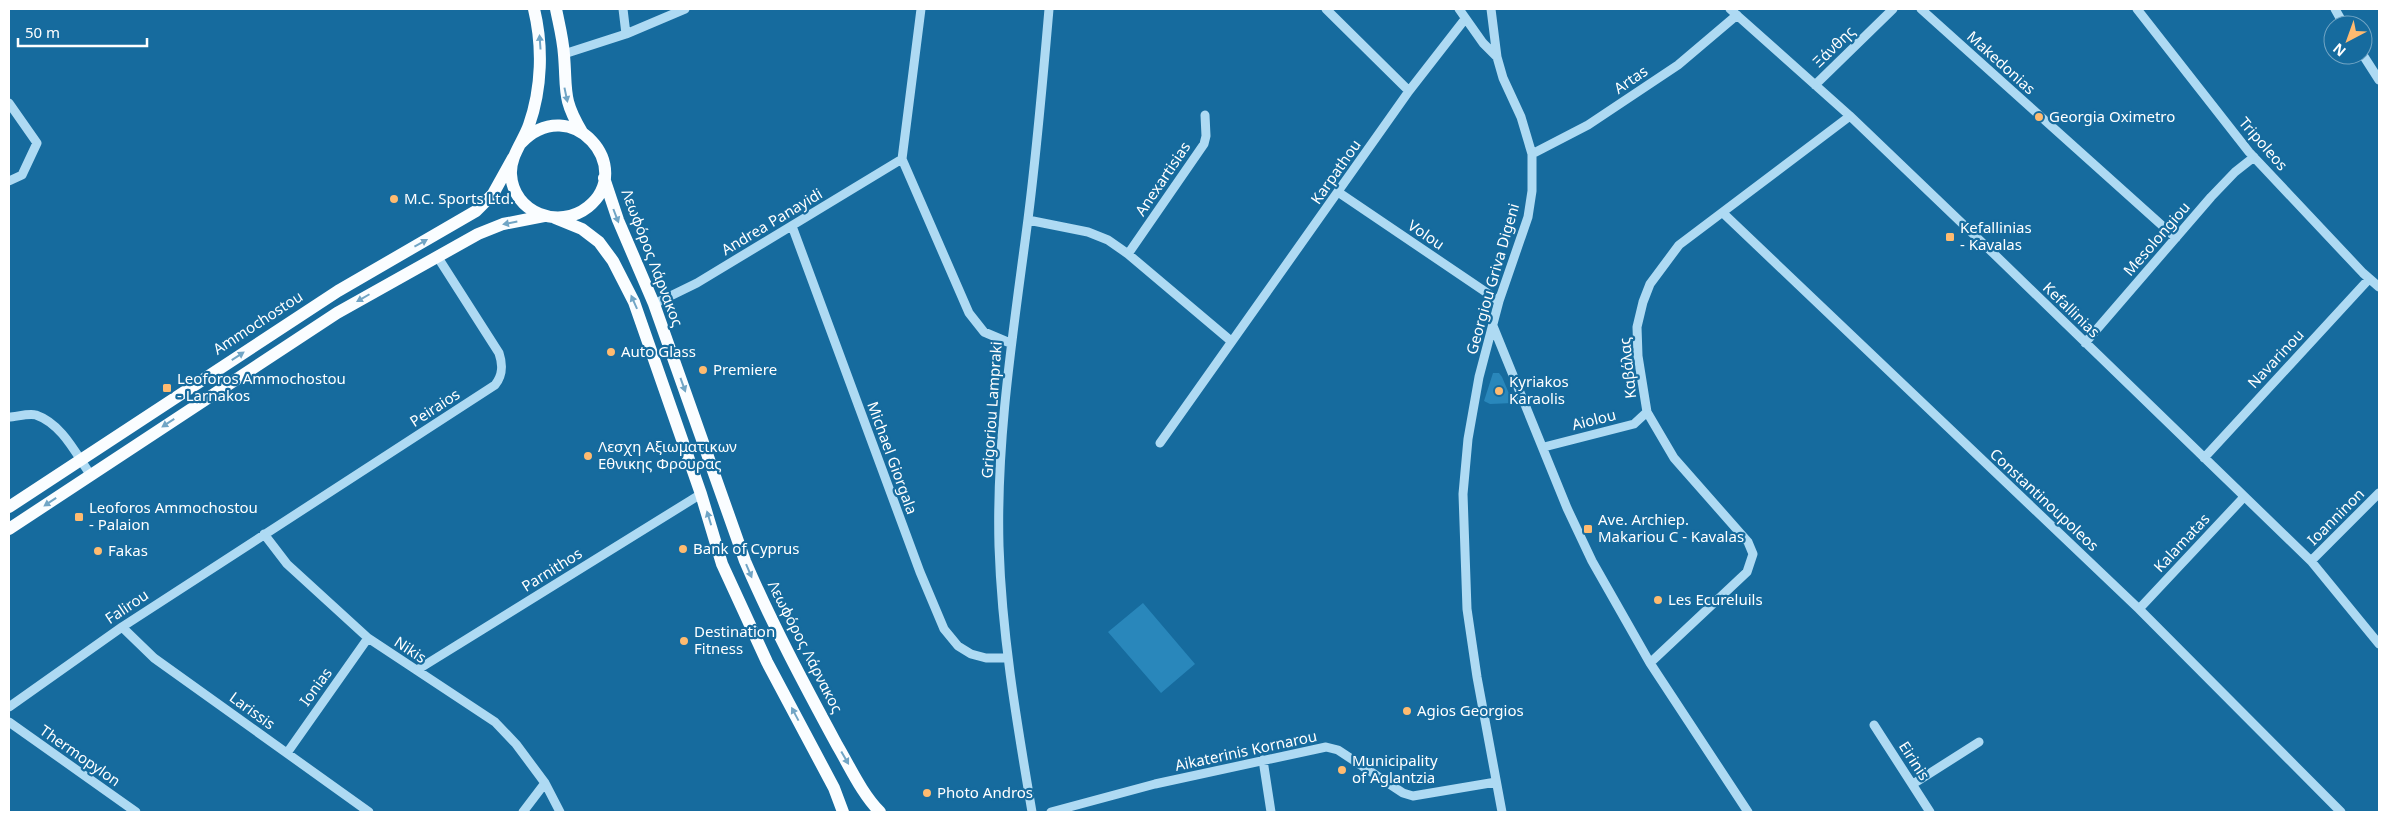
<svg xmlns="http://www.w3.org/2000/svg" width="2388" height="821" font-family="'Noto Sans',sans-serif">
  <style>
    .green { fill: #2987bb }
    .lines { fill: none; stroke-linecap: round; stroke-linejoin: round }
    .minor { stroke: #aedaf3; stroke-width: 9 }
    .major { stroke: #fafdff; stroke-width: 12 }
    .oneway { fill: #71a5c5 }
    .poi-dot { fill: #ffbb70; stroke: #166b9e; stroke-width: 2 }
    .labels { text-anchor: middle; stroke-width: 4.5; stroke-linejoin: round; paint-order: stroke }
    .street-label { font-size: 15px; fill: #fff; stroke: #166b9e }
    .poi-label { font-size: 15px; fill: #fff; stroke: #166b9e; text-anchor: start }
  </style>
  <rect width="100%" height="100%" fill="#166b9e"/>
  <path class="green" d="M1493 373H1499L1502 377 1513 403 1490 404 1484 401Z
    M1143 603 1195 664 1161 693 1108 632Z"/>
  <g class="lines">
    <path class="minor" d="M623 9 626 34
      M921 9 902 159 969 313 984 332 1010 343
      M1326 9 1409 91
      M1459 9 1483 43 1497 57
      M1491 9 1497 57 1503 78 1521 117 1532 154V191L1528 217 1499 301 1479 377 1468 439 1463 494 1467 609 1477 677 1502 812
      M1730 9 1850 116 1992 252 2311 561 2379 644
      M1921 9 2176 238
      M2137 9 2249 152 2363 273 2379 287
      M2335 9 2344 25
      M564 54 626 34 685 9
      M2363 55 2379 80
      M1815 85 1893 9
      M9 103 37 143 22 175 9 181
      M1532 154 1588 125 1678 65 1737 15
      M1338 192 1499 301
      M1723 213 2139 609 2341 812
      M1028 220 1088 232 1108 240 1128 254 1231 341
      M792 226 920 572 944 629 958 646 971 654 986 658H1006
      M1128 254 1204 144 1206 136 1205 115
      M654 304 697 283 902 159
      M1493 326 1567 508 1592 561 1650 663 1748 812
      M2085 343 2211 197 2235 172 2254 157
      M9 417C16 417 28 413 36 415 62 424 76 454 90 474
      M1160 443 1409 91 1465 19
      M1544 447 1634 424 1647 412
      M2204 458 2369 279
      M264 534 287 564 368 638 495 722 516 744 545 783 560 812
      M2311 561 2379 493
      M2139 609 2244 497
      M122 627 154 658 369 812
      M1650 663 1747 572 1753 554 1748 542 1674 458 1647 412 1638 356 1637 327 1643 302 1650 284 1679 245 1850 116
      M417 670 701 494
      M9 707 122 627 495 385C503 375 503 365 499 353L437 256
      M9 722 136 812
      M1874 725 1930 812
      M287 753 368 638
      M1263 760 1271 812
      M1913 784 1979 742
      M523 812 545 783
      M1032 812C1017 723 1002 638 999 546 996 437 1014 327 1028 219 1037 149 1043 79 1049 9
      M1051 812 1155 784 1326 747 1338 750 1403 793 1413 796 1496 782"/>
    <path class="major" d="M556 9C559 24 563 39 564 55 567 91 562 99 582 132
      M521 143C571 91 637 168 588 207 559 230 513 213 511 174 510 156 523 142 529 125 542 88 543 46 534 9
      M604 178 618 220 654 304 745 561C772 624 804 684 837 745 850 767 862 794 880 812
      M555 218 582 229 599 242 613 261 634 302 701 494 722 564 767 662 834 788 843 812
      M9 507 338 291 476 211 493 194 513 158
      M9 529 337 313 478 234 503 224 544 216"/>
  </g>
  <defs><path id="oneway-solid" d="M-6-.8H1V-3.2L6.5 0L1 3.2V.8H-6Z" transform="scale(1.25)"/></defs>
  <g class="oneway">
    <use href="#oneway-solid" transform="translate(540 42) rotate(-94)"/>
    <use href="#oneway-solid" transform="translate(566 95) rotate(78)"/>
    <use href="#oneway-solid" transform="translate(616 216) rotate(69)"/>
    <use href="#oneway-solid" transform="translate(510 223) rotate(169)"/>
    <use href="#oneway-solid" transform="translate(421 243) rotate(-29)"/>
    <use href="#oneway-solid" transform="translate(363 298) rotate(150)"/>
    <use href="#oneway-solid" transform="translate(634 302) rotate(-114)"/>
    <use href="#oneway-solid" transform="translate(238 356) rotate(-33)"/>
    <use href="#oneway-solid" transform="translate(683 385) rotate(70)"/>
    <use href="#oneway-solid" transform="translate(168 423) rotate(147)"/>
    <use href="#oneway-solid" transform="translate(50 502) rotate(146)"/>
    <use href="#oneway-solid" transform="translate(709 518) rotate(-107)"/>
    <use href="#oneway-solid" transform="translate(749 571) rotate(67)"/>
    <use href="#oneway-solid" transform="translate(795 714) rotate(-118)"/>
    <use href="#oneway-solid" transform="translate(845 758) rotate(60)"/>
  </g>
  <g class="poi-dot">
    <circle cx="2039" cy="117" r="5"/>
    <circle cx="394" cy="199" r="5"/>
    <rect x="1945" y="232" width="10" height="10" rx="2.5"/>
    <circle cx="611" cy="352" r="5"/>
    <circle cx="703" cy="370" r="5"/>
    <rect x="162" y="383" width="10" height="10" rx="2.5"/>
    <circle cx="1499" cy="391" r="5"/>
    <circle cx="588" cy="456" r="5"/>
    <rect x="74" y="512" width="10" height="10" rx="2.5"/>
    <rect x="1583" y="524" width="10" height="10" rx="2.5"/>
    <circle cx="683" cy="549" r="5"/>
    <circle cx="98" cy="551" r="5"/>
    <circle cx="1658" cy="600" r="5"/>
    <circle cx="684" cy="641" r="5"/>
    <circle cx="1407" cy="711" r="5"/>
    <circle cx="1342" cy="770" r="5"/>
    <circle cx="927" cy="793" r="5"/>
  </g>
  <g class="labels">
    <g class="street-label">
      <text transform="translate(1834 47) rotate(-44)" y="5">Ξάνθης</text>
      <text transform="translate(2001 63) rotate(42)" y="5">Makedonias</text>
      <text transform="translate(1631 80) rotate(-34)" y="5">Artas</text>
      <text transform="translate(2263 144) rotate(49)" y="5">Tripoleos</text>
      <text transform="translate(1336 172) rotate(-55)" y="5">Karpathou</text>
      <text transform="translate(1163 179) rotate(-56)" y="5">Anexartisias</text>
      <text transform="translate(772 222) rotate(-31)" y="5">Andrea Panayidi</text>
      <text transform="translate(1426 235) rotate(34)" y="5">Volou</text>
      <text transform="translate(2157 239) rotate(-49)" y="5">Mesolongiou</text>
      <text transform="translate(652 258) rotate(69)" y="5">Λεωφόρος Λάρνακος</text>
      <text transform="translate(1493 279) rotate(-74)" y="5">Georgiou Griva Digeni</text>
      <text transform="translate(2071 310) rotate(44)" y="5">Kefallinias</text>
      <text transform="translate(258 323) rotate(-33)" y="5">Ammochostou</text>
      <text transform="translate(2276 359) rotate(-47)" y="5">Navarinou</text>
      <text transform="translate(1628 368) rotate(-96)" y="5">Καβάλας</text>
      <text transform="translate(435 408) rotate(-33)" y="5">Peiraios</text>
      <text transform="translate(992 410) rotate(-86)" y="5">Grigoriou Lampraki</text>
      <text transform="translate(1594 420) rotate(-14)" y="5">Aiolou</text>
      <text transform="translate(892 458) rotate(70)" y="5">Michael Giorgala</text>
      <text transform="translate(2044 500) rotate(43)" y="5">Constantinoupoleos</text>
      <text transform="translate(2336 517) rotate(-45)" y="5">Ioanninon</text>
      <text transform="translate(2182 543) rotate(-47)" y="5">Kalamatas</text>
      <text transform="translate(552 570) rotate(-32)" y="5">Parnithos</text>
      <text transform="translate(127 607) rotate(-34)" y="5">Falirou</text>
      <text transform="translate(805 647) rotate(63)" y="5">Λεωφόρος Λάρνακος</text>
      <text transform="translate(410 650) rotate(33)" y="5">Nikis</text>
      <text transform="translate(316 687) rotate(-54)" y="5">Ionias</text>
      <text transform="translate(252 711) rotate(36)" y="5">Larissis</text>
      <text transform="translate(1246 751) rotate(-12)" y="5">Aikaterinis Kornarou</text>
      <text transform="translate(80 756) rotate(35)" y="5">Thermopylon</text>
      <text transform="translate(1914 761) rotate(57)" y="5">Eirinis</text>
    </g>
    <g class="poi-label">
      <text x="2049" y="122">Georgia Oximetro</text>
      <text x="404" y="204">M.C. Sports Ltd.</text>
      <text x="1960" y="233">Kefallinias<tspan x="1960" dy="17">- Kavalas</tspan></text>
      <text x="621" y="357">Auto Glass</text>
      <text x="713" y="375">Premiere</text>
      <text x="177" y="384">Leoforos Ammochostou<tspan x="177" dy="17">- Larnakos</tspan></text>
      <text x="1509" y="387">Kyriakos<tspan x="1509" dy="17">Karaolis</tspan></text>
      <text x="598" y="452">Λεσχη Αξιωματικων<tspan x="598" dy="17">Εθνικης Φρουρας</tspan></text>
      <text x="89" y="513">Leoforos Ammochostou<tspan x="89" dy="17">- Palaion</tspan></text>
      <text x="1598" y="525">Ave. Archiep.<tspan x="1598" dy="17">Makariou C - Kavalas</tspan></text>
      <text x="693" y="554">Bank of Cyprus</text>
      <text x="108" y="556">Fakas</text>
      <text x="1668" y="605">Les Ecureluils</text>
      <text x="694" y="637">Destination<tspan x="694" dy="17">Fitness</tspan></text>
      <text x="1417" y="716">Agios Georgios</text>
      <text x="1352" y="766">Municipality<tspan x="1352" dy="17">of Aglantzia</tspan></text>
      <text x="937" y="798">Photo Andros</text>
    </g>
  </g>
  <rect width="2388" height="821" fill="none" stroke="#ffffff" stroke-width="20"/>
  <g transform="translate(2348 40) rotate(221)"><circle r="24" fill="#166b9e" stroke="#73a6c5"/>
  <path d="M0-4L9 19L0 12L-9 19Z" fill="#ffbb70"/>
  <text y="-8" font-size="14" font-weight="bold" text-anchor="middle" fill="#ffffff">N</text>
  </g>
  <path d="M18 38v8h129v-8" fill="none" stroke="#ffffff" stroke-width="2.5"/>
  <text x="25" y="38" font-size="15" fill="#ffffff" stroke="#166b9e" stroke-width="4" paint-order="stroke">50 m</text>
</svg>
